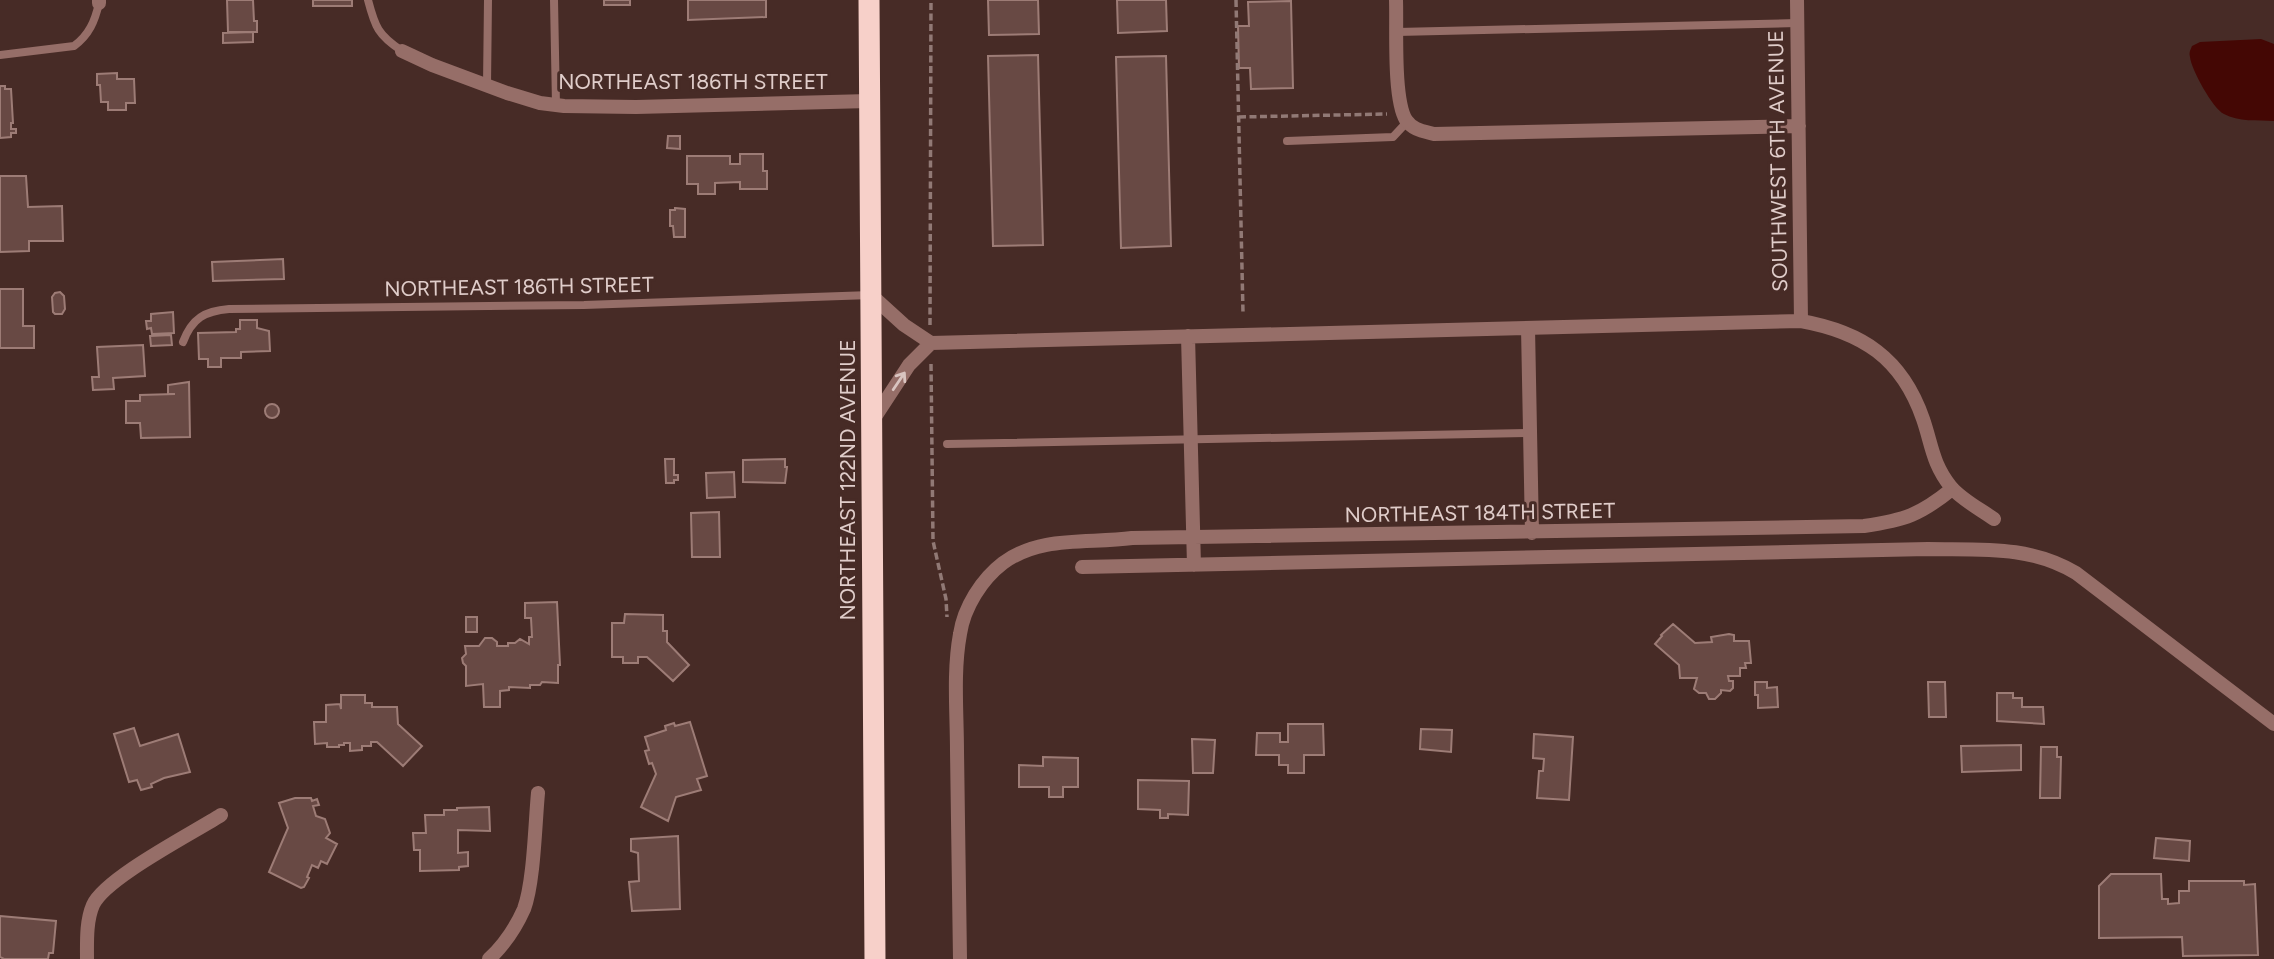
<svg xmlns="http://www.w3.org/2000/svg" width="2274" height="959" font-family="Figtree,sans-serif">
  <style>
    .water { fill: #440704 }
    .building { fill: #684944; stroke: #9d7c76; stroke-width: 2 }
    .lines { fill: none; stroke-linecap: round; stroke-linejoin: round }
    .path { stroke: #917975; stroke-width: 3.5; stroke-dasharray: 7 3.5; stroke-linecap: butt }
    .lane { stroke: #966e68; stroke-width: 8 }
    .street { stroke: #966e68; stroke-width: 14 }
    .highway { stroke: #f7d0c9; stroke-width: 21 }
    .oneway { stroke: #d9c4c0 }
    .labels { text-anchor: middle; stroke-width: 6; stroke-linejoin: round; paint-order: stroke }
    .street-label { font-size: 21px; fill: #e0cdca; stroke: #472b26 }
  </style>
  <rect width="100%" height="100%" fill="#472b26"/>
  <path class="water" d="M2261 39 2274 44V121C2258 120 2238 122 2224 114 2213 109 2191 69 2190 57 2189 52 2190 51 2192 46L2200 42Z"/>
  <path class="building" d="M227 0H253L254 21H257V32H228Z
    M313 0H352V6H313Z
    M604 0H630V5H604Z
    M688 0H766V17L688 20Z
    M988 0H1038L1039 34 989 35Z
    M1117 0H1166L1167 31 1118 33Z
    M1291 1 1293 88 1251 89 1250 68H1239L1238 26H1249L1248 2Z
    M253 32V42L223 43V33Z
    M1038 55 1043 245 993 246 988 56Z
    M1166 56 1171 246 1121 248 1116 57Z
    M117 73V79H134L135 103H126V110H108V102H101L100 85H97V74Z
    M0 86H5V89H11L13 123H11V129H16V133H11V137L0 138Z
    M668 136H680V149L667 148Z
    M740 154H763V171H767V189H740V182L715 183V194H698V184H687V156H730V164H740Z
    M0 176H26L28 207 62 206 63 241H29V251L0 252Z
    M675 208 685 209V237H674L673 226H670V210H675Z
    M283 259 284 279 213 281 212 262Z
    M0 289H23V326H34V348H0Z
    M60 292 64 296 65 309 62 314H55L53 312 52 297 55 293Z
    M173 312 174 333 152 334 151 328 147 329 146 321H151V314Z
    M240 320H257V328L269 331 270 351 241 352V358H221V367H208V359H199L198 333 236 332V329H240Z
    M171 335 172 345 151 346 150 336Z
    M143 345 145 376 113 378 114 389 93 390 92 377H99L97 347Z
    M189 382 190 437 141 438 140 423H126V401H140V395L175 394H168V385Z
    M265 411a7 7 0 1 1 14 0a7 7 0 1 1-14 0Z
    M665 459H674V475H678V480H674V483H666Z
    M785 459V467H787L785 483 743 482V460Z
    M734 472 735 497 707 498 706 473Z
    M719 512 720 557H692L691 513Z
    M557 602 560 665H558V683L542 682 540 685H530V688L509 687V690L500 691V707H484L483 684 466 686V666L463 663 462 658 466 654 465 646H479L485 638H492L497 642V646H508V643H515L520 639 529 644V637H532L531 618H525V603Z
    M625 614 663 615V631H667V642L689 665 673 681 647 657H638V663H623V657H612V623H624Z
    M466 617H477V632H466Z
    M1673 624 1695 643 1712 642 1711 637 1729 634 1734 635V641H1749L1751 663H1745L1746 668H1740V676H1728L1729 681H1733V688L1730 691 1721 690V693L1715 699H1709L1706 693H1699L1694 689 1697 678H1680L1679 665 1655 644 1662 636 1661 635Z
    M1755 682H1767V688L1777 687 1778 707 1758 708V695H1755Z
    M1928 682H1945L1946 717H1929Z
    M1997 693H2013V698H2022V707H2043L2044 724 1997 721Z
    M341 695H365V703H372V707H397L398 724 422 746 403 766 377 742H371V746H362V750L350 751V743H344V745H339V747H327V743L315 744 314 722H326V705L340 704 341 709Z
    M690 722 707 776 697 779 701 790 676 797 668 821 641 807 656 774 652 763 649 764 645 751 649 750 645 737 666 730 665 726 674 723 675 726Z
    M1288 724H1323L1324 755H1304V773H1288V765H1279V755H1256L1257 733H1280V742H1288Z
    M134 728 140 746 178 734 190 772 164 778 151 784 152 787 141 790 137 780 129 782 114 734Z
    M1421 729 1452 730 1451 752 1420 749Z
    M1534 734 1573 737 1569 800 1537 798 1539 771H1543L1544 759 1533 758Z
    M1192 739 1215 740 1213 773H1193Z
    M2021 745V770L1962 772 1961 746Z
    M2041 747H2057V757H2061L2060 798H2040Z
    M1043 757 1078 758V787H1063V797H1049V787H1019V765L1043 766Z
    M1138 780 1189 781 1188 815 1168 814V818H1160V810L1138 809Z
    M295 798H311L312 801 317 799 319 805 313 806 316 816 325 819 330 833 326 838 337 844 327 864 321 861 318 868 312 865 307 877 309 878 304 887 301 888 269 872 288 828 279 803Z
    M489 807 490 831 458 830V853L468 852V866L459 867V870L420 871V850H414L413 833H426L425 815H444V810H457V808Z
    M678 836 680 909 632 911 629 882 639 881 638 853 631 851V839Z
    M2156 838 2190 841 2189 861 2154 858Z
    M2111 874H2161L2162 899H2168V904L2179 903V891H2189V881H2244V885L2255 884 2258 955 2183 956 2182 937 2099 938V886Z
    M0 916 56 921 53 953H49L48 959H4L0 957Z"/>
  <g class="lines">
    <path class="path" d="M1236 0 1243 313
      M1239 117 1387 114
      M930 325 931 0
      M931 364 933 541 946 599 947 617"/>
    <path class="lane" d="M368 0C375 27 378 35 402 51
      M554 0 556 105
      M1397 32 1797 23
      M0 55 74 46C89 35 95 21 99 3
      M487 85 488 0
      M1287 141 1393 137 1407 122
      M183 342C192 318 205 311 229 309L584 305 871 295
      M947 444 1530 433"/>
    <path class="street" d="M99 0V3
      M1396 0C1397 27 1393 99 1406 120 1413 130 1423 131 1434 134L1799 126
      M1797 0 1801 321
      M402 51 432 65 507 93 540 103 564 106 636 107 869 101
      M871 295 904 325 931 343 1801 321C1862 332 1902 358 1923 419 1932 445 1932 463 1951 487 1962 500 1980 509 1994 519
      M1528 328 1532 533
      M1188 336 1194 565
      M873 420 909 365 931 343
      M1082 567 1928 549C1981 550 2029 545 2076 573L2274 724
      M87 959C87 942 86 921 93 905 105 878 193 833 221 815
      M489 959C503 946 516 927 524 909 534 882 535 824 538 793
      M960 959C959 890 958 820 957 751 957 713 953 672 960 634 964 607 982 579 1003 563 1041 535 1089 544 1132 538L1864 526C1905 520 1920 515 1952 489"/>
    <path class="highway" d="M869 0 875 959"/>
  </g>
  <defs><path id="oneway-shaft" d="M-6 0H5M1.5-3L5.5 0L1.5 3" fill="none" stroke-width="1.6" stroke-linecap="round" stroke-linejoin="round" transform="scale(1.75)"/></defs>
  <use class="oneway" href="#oneway-shaft" transform="translate(899 381) rotate(-56)"/>
  <g class="labels">
    <g class="street-label">
      <text x="693" y="89">NORTHEAST 186TH STREET</text>
      <text transform="translate(1778 161) rotate(-91)" y="7">SOUTHWEST 6TH AVENUE</text>
      <text transform="translate(519 287) rotate(-1)" y="7">NORTHEAST 186TH STREET</text>
      <text transform="translate(848 480) rotate(-90)" y="7">NORTHEAST 122ND AVENUE</text>
      <text transform="translate(1480 513) rotate(-1)" y="7">NORTHEAST 184TH STREET</text>
    </g>
  </g>
</svg>
